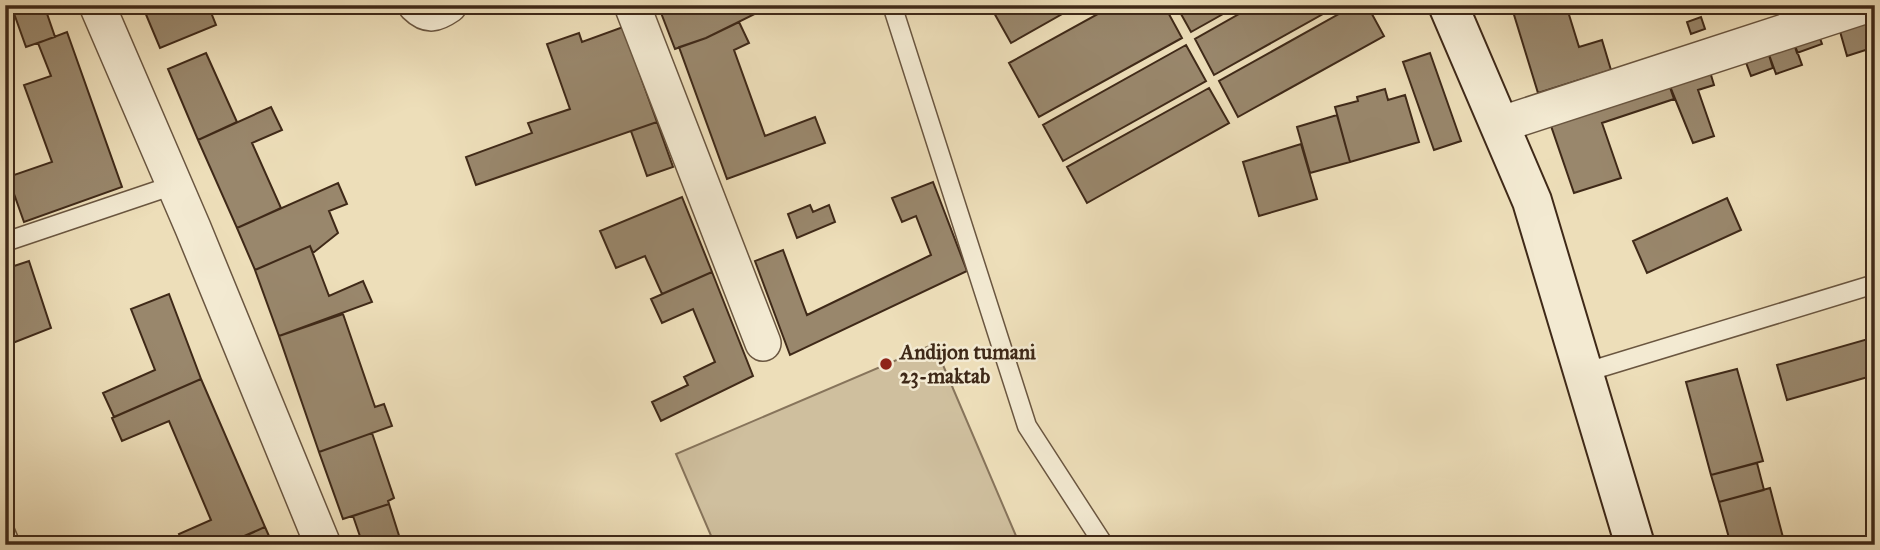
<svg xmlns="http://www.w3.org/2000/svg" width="1880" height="550" font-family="'IM FELL Great Primer',serif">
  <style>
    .green { fill: #cfbf9e; stroke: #87745b; stroke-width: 2 }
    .building { fill: #99876c; stroke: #3f2918; stroke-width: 2 }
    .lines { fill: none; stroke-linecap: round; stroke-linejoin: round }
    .lane-casing { stroke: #6a5640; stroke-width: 21 }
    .street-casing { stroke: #6a5640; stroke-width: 38 }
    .secondary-casing { stroke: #3f2918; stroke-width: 42 }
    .lane { stroke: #f3ead2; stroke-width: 18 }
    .street { stroke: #f3ead2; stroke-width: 35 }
    .secondary { stroke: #f3ead2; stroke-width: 38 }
    .poi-dot { fill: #8f2418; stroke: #f3ead2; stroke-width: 2.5 }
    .labels { text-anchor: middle; stroke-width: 5; stroke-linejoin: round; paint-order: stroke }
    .poi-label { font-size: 21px; font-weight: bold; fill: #3f2918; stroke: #f3ead2; text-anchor: start }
  </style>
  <rect width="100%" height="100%" fill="#eddeb9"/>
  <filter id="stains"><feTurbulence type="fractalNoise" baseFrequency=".00286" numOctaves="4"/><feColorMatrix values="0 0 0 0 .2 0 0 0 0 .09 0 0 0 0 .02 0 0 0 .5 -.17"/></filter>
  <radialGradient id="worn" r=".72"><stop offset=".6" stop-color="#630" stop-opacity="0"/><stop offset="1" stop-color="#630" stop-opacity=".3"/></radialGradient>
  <path class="green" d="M934 344 1019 543 1015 545H715L676 454Z"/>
  <path class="building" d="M11 5H44L55 37 26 47Z
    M142 5H187L189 9 198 5H208L216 25 160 48Z
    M658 5H773L706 38 675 49Z
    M1003 5H1078L1011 43 993 11Z
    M1114 5H1164L1182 38 1039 117 1009 63Z
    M1176 5H1239L1191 32Z
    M1255 5H1339L1214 75 1195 39Z
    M1355 5H1367L1384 36 1238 117 1219 81Z
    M1511 5H1566L1579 47 1602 40 1611 70 1538 93Z
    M1875 9V47L1847 56 1837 21Z
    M1701 17 1705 29 1691 34 1687 22Z
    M739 22 749 43 734 50 765 136 815 117 825 143 727 179 679 47 706 38Z
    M623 27 657 122 476 185 466 157 532 133 528 123 570 109 547 44 579 33 582 42Z
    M1816 27 1822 44 1797 53 1791 35Z
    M67 32 122 187 24 222 8 177 52 162 24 85 51 76 38 43Z
    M1793 40 1802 65 1776 74 1767 49Z
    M1186 45 1206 81 1063 161 1043 125Z
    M1767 49 1773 68 1751 76 1744 57Z
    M206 53 237 122 198 140 168 69Z
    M1430 53 1461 141 1434 150 1403 62Z
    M1708 65 1714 85 1698 90 1714 136 1693 143 1667 79Z
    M1667 79 1674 99 1602 123 1621 178 1574 193 1549 120Z
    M1209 88 1229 123 1087 203 1067 167Z
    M1385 89 1388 100 1405 95 1419 142 1350 162 1335 107 1358 101 1357 97Z
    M271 107 282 130 252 143 281 208 237 228 198 140Z
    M1337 115 1350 162 1310 173 1297 127Z
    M657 122 673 167 647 176 631 131Z
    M1301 144 1317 199 1259 216 1243 162Z
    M933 182 967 271 790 355 755 261 783 250 807 315 931 255 916 216 902 222 892 198Z
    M338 183 347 204 329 211 338 233 313 253 310 246 255 270 237 228Z
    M682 197 712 272 662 294 645 256 616 268 600 231Z
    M1727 198 1741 230 1647 273 1633 241Z
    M810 205 813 212 829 205 835 222 797 238 788 214Z
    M310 246 329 296 363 281 372 302 279 336 255 270Z
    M29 261 51 328 5 346V269Z
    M712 272 753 376 661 421 652 402 688 385 684 377 715 362 693 309 662 323 651 299Z
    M169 294 201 379 114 417 103 393 155 370 131 309Z
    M343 314 375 407 384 404 392 426 319 452 279 336Z
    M1875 337V375L1787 400 1777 365Z
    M1737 369 1763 461 1711 475 1686 382Z
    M201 379 265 527 225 545H184L179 534 211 520 169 421 122 441 112 418Z
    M372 433 394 498 388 501 389 504 343 519 319 452Z
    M1757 463 1764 490 1719 502 1711 475Z
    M1770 488 1785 545H1731L1719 502Z
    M389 504 402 545H363L353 516Z
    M265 527 273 545H239L237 539Z"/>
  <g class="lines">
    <g class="lane-casing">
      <path id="lane" d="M892 5 1027 426 1104 545
        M5 242 174 185
        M1583 373 1875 284
        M5 531 11 545"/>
    </g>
    <g class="street-casing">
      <path id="street" d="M97 5 193 228 323 545
        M416 5C428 17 436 14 449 5
        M632 5 763 343
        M1499 125 1867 5"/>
    </g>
    <g class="secondary-casing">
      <path id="secondary" d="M1448 5 1532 201 1635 545"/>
    </g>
    <use href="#lane" class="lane"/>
    <use href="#street" class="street"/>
    <use href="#secondary" class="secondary"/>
  </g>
  <circle class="poi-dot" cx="886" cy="364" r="7"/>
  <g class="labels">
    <g class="poi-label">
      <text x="900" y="359">Andijon tumani<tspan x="900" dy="24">23-maktab</tspan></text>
    </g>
  </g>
  <rect width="1880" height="550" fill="none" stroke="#eddeb9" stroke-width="28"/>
  <rect x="7" y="7" width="1866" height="536" fill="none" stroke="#3f2918" stroke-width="3.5"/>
  <rect x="14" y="14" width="1852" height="522" fill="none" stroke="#3f2918" stroke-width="2"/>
  <rect width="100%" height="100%" filter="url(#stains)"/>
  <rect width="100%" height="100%" fill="url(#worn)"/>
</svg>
